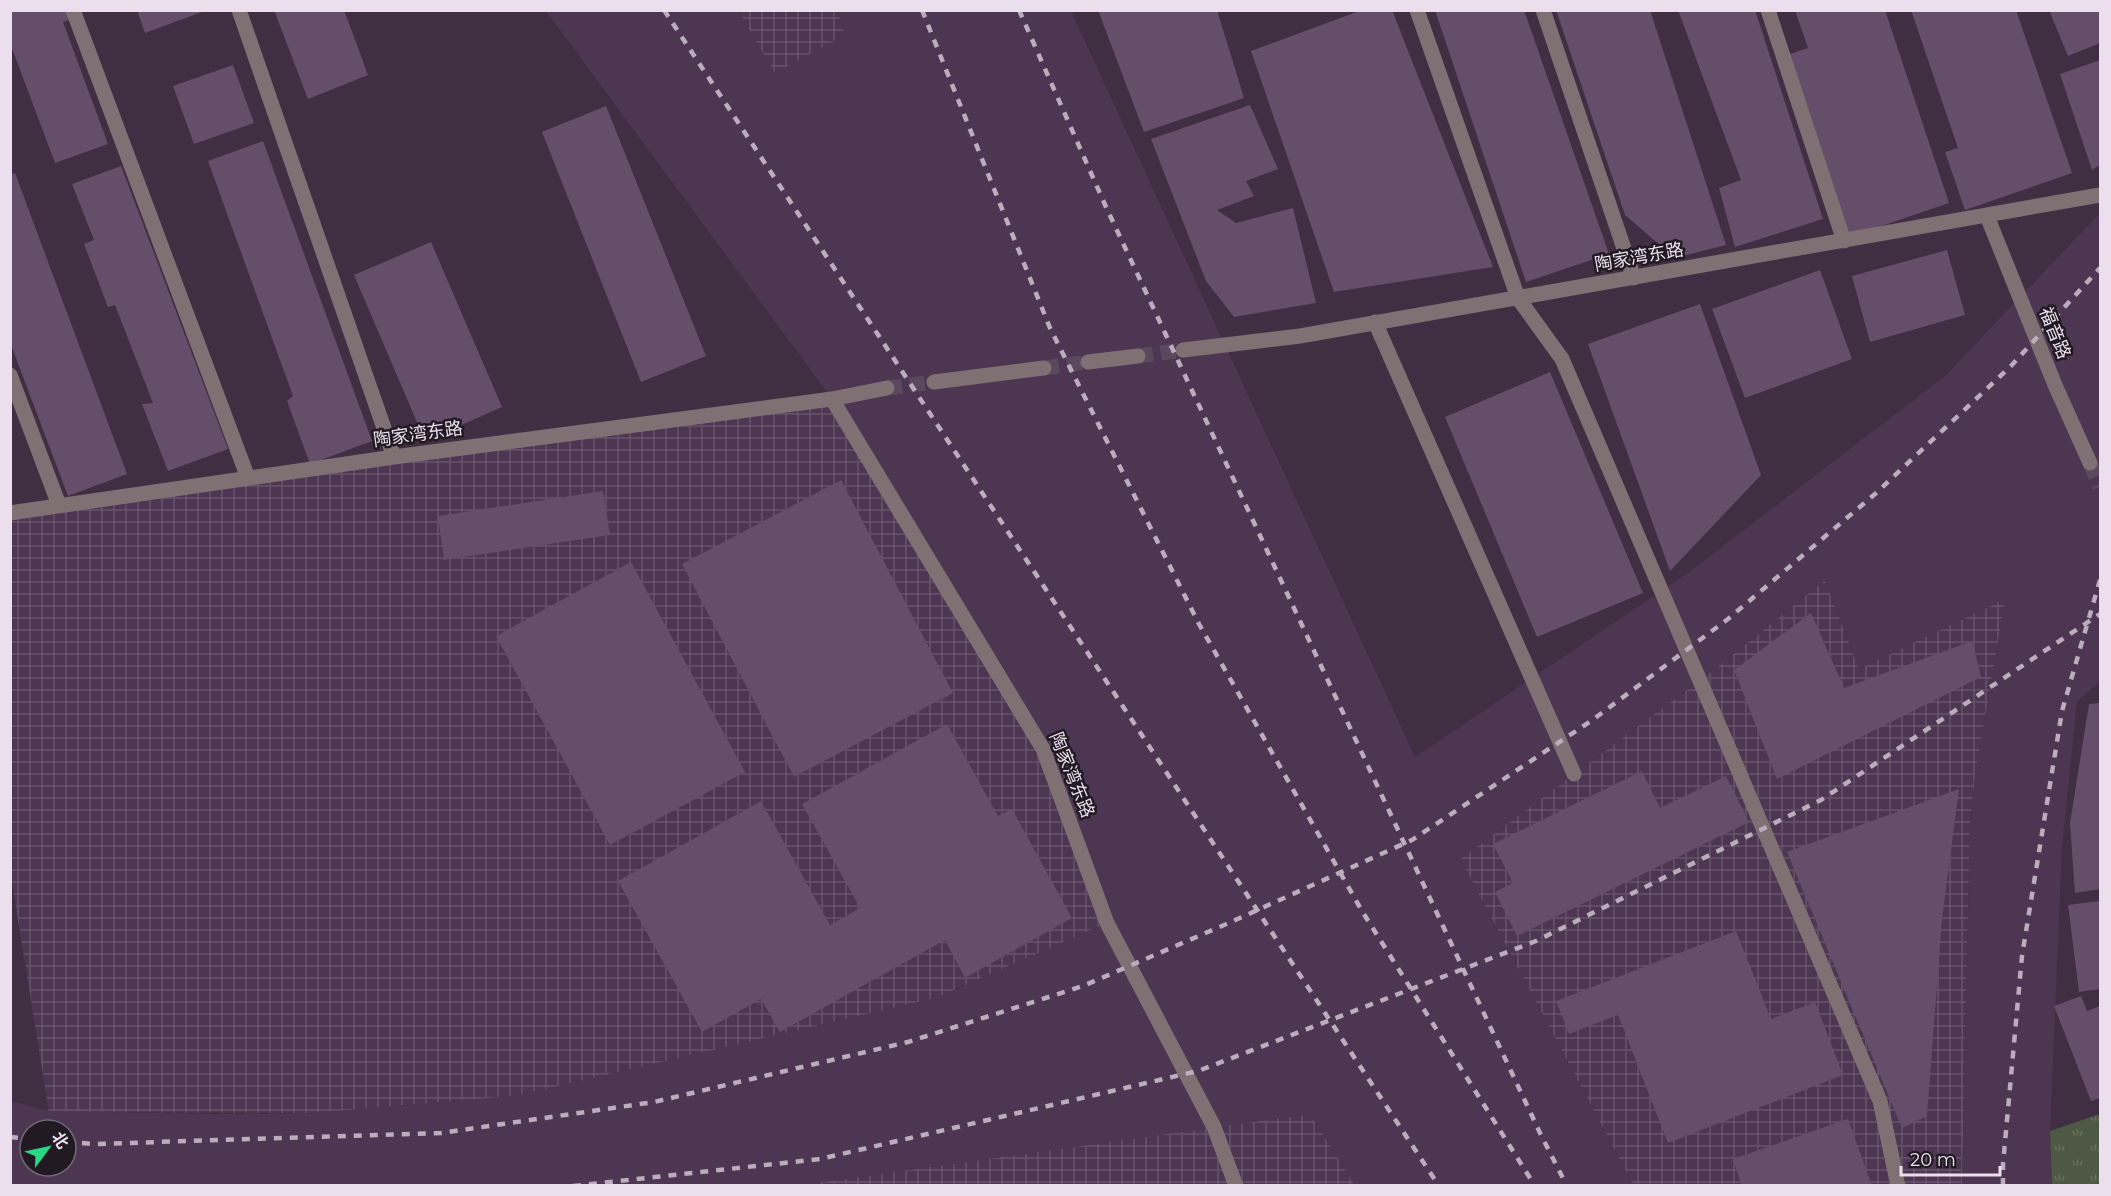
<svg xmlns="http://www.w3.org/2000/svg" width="2111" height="1196" font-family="Montserrat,'Noto Sans SC',sans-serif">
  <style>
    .industrial { fill: url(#industrial-grid) }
    .built { fill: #4c3651; fill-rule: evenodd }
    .grass { fill: url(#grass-tufts) }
    .building { fill: #654e69 }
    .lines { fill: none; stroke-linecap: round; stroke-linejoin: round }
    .minor-tunnel { stroke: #5a495c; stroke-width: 15; stroke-dasharray: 15 8; stroke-linecap: butt }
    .minor { stroke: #7f7074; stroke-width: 15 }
    .rail { stroke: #bbadbd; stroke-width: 4.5; stroke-dasharray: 8 8; stroke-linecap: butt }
    .labels { text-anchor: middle; stroke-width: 5; stroke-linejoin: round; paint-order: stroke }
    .street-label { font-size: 18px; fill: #ebdfed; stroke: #221a23 }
  </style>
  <defs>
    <pattern id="industrial-grid" width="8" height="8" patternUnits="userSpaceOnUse" patternTransform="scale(1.5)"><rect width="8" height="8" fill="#4c3651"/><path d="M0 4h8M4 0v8" fill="none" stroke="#66536a"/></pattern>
    <pattern id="grass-tufts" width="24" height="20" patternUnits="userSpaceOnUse" patternTransform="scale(1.5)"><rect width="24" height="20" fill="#4d5945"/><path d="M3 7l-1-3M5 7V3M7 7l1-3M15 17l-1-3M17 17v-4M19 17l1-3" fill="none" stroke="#677060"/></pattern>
  </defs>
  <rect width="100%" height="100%" fill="#402e43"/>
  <path class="industrial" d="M738 11H838L845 35 775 74Z
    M832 399 1043 749 1107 923 936 998 516 1096 315 1113 49 1112 11 877 10 513Z
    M1825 580 1859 669 2006 598 1975 777 1970 828 1962 1185H1633L1460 859 1721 664Z
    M1310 1114 1355 1185 794 1186 1214 1127Z"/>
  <path class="built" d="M546 11H738L775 73 845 35 838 11H1071L1415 757 1688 573 1945 376 2100 213V681L2077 702 2062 847 2050 1131 2052 1185H1962L1970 828 1975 777 2005 599 1859 669 1825 580 1721 664 1460 859 1633 1185H1355L1310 1114 794 1186 11 1185 10 1101 49 1111 219 1114 316 1113 516 1096 936 998 1107 923 1043 749 832 399ZM30 1130H66V1166H30Z"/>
  <path class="grass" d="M2100 1114V1185H2052L2050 1131Z"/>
  <path class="building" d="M10 10H68L71 19 63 22 108 144 55 163 10 43Z
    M137 10H201L202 12 145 33Z
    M274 10H344L368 75 308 99Z
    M1098 10H1217L1244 98 1144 132Z
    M1362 10H1392L1493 267 1334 292 1251 51Z
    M1435 10H1524L1609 254 1526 282Z
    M1556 10H1650L1726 245 1675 258 1625 215Z
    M1678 10H1755L1823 219 1735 247 1719 188 1741 180Z
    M1795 10H1885L1949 203 1849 237 1788 55 1808 48Z
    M1911 10H2016L2072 173 1965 210 1945 152 1958 148Z
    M2049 10H2100V43L2068 56Z
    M2100 60V165L2092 170 2060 74Z
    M233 65 254 123 194 144 173 86Z
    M1250 105 1278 169 1246 181 1254 196 1217 210 1236 223 1293 208 1316 303 1234 317 1206 281 1151 139Z
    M606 106 706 356 641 382 542 132Z
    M263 141 372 441 310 464 287 401 293 396 208 161Z
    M121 166 228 449 168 471 142 404 153 403 115 305 108 307 84 244 94 240 72 184Z
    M15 173 127 474 68 496 10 342V175Z
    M431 242 502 407 425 441 354 275Z
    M1947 250 1965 315 1870 342 1852 276Z
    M1820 270 1852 359 1745 398 1712 309Z
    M1700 304 1761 475 1670 571 1588 344Z
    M1550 372 1643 593 1537 637 1445 417Z
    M841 480 953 693 794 777 682 564Z
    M603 491 610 535 444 560 438 516Z
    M631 562 745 772 610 845 496 636Z
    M1811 613 1844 688 1972 641 1981 677 1777 779 1734 670Z
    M2100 703V889L2075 893 2070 823 2089 704Z
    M947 724 998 816 1012 809 1072 918 965 978 945 940 780 1032 761 999 702 1032 618 881 761 801 830 925 860 908 802 804Z
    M1642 771 1660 808 1726 776 1749 822 1517 936 1495 892 1513 883 1493 844Z
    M1959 789 1942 919 1927 1116 1902 1128 1787 852Z
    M2100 901V989L2079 992 2068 905Z
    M1736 931 1771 1019 1815 1002 1843 1075 1668 1143 1618 1015 1569 1034 1556 1001Z
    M2081 996 2087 1011 2100 1006V1098L2091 1101 2054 1006Z
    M1848 1119 1872 1186H1742L1733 1159Z"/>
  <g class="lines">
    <path class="minor-tunnel" d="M1138 356 1183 350
      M1044 368 1088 362
      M887 388 934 382
      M2090 463 2100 487"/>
    <path class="minor" d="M73 10 248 478
      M239 10 394 457
      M1417 10 1518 298 1562 359 1880 1101 1898 1186
      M1543 10 1634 278
      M1768 10 1844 241
      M1987 216 2055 385 2090 463
      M1375 322 1574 774
      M1183 350 1300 336 2100 195
      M1088 362 1138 356
      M10 375 59 505
      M934 382 1044 368
      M832 399 887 388
      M10 513 394 457 832 399 1043 749 1107 923 1214 1127 1236 1186"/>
    <path class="rail" d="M664 10 1439 1186
      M922 10 1050 328 1199 624 1362 911 1535 1186
      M1019 10 1106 207 1540 1133 1567 1186
      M10 1137 30 1139
      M66 1142 95 1144 441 1133 654 1102 908 1042 1083 986 1231 922 1412 840 1591 721 1728 619 1875 494 2011 366 2100 268
      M573 1186 820 1159 1198 1071 1536 941 1821 800 2100 614
      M2003 1186V1164L2022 956 2062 711 2100 580"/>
  </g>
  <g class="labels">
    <g class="street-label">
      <text transform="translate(1639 257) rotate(-10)" y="6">陶家湾东路</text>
      <text transform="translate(2055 333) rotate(68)" y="6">福音路</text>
      <text transform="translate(418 434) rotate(-8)" y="6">陶家湾东路</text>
      <text transform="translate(1072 775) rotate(68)" y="6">陶家湾东路</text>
    </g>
  </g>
  <rect width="2111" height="1196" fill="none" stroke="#ebdfed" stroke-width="24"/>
  <g transform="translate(48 1148) rotate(57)"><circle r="28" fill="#221a23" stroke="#726974" stroke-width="1.5"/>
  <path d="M0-4.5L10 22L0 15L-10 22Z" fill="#28d885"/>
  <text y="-9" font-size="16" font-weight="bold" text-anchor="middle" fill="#ebdfed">北</text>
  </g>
  <path d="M1901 1166v9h99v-9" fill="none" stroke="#ebdfed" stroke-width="3"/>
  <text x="1910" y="1166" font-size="18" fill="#ebdfed" stroke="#221a23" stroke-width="4.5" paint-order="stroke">20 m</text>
</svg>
